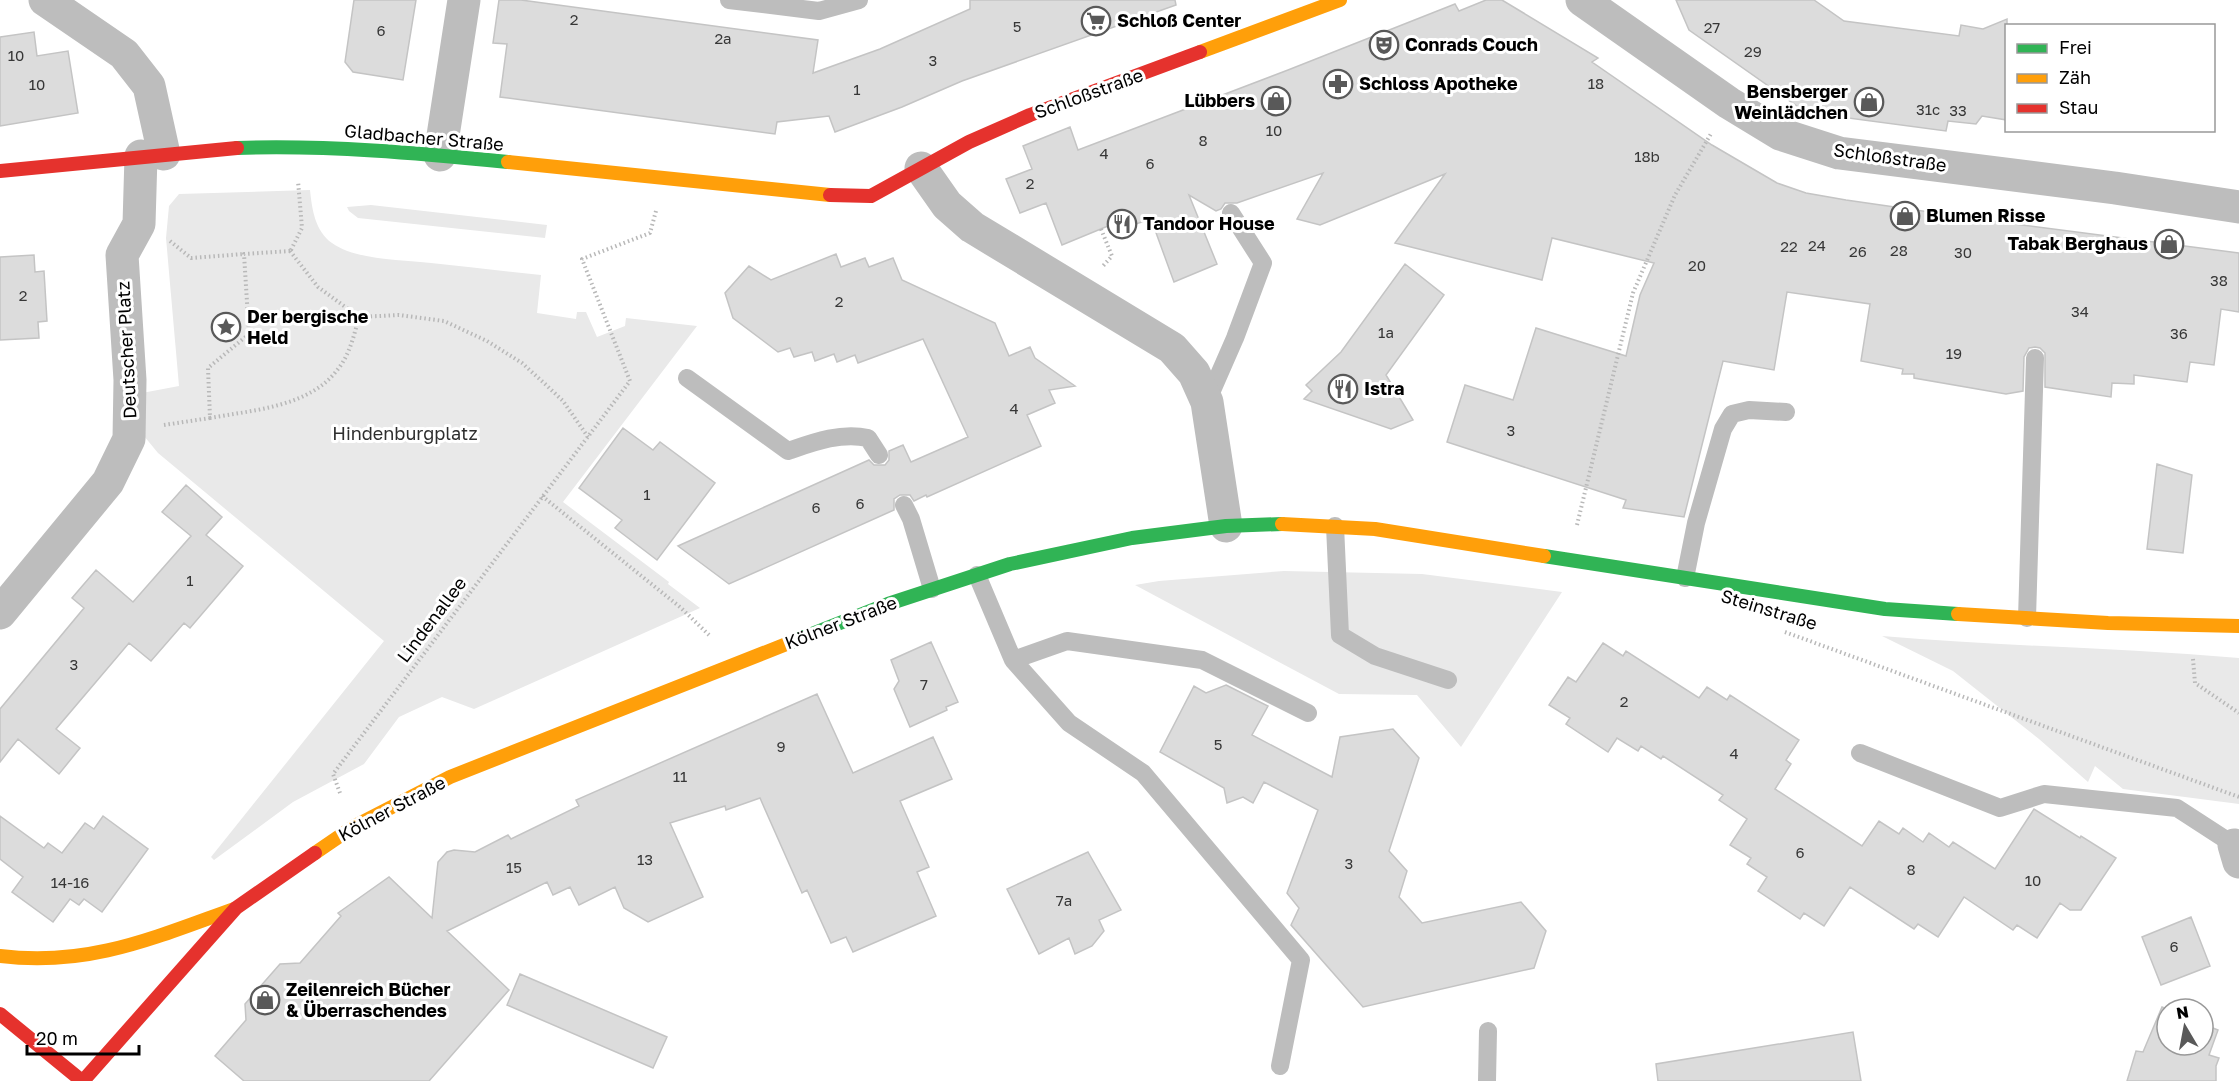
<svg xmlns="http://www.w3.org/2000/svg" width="2239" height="1081" font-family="'Golos Text',sans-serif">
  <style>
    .green { fill: #e9e9e9 }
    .building { fill: #dcdcdc; stroke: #c4c4c4; stroke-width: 1.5 }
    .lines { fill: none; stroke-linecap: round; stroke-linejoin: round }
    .path { stroke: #b8b8b8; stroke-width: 4; stroke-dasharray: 1.5 3; stroke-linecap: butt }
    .lane { stroke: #bdbdbd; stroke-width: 18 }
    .street { stroke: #bdbdbd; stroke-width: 33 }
    .fast { stroke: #30b455; stroke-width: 14 }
    .slow { stroke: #ff9f0a; stroke-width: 14 }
    .jam { stroke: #e5322d; stroke-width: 14 }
    .labels { text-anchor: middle; stroke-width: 6; stroke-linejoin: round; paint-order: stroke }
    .number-label { font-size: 15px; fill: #373737 }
    .poi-label { font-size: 18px; font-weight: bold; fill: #000; stroke: #fff; text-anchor: start }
    .street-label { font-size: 18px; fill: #000; stroke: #fff }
    .park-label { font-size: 18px; fill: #2e2e2e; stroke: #fff }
  </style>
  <rect width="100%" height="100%" fill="#fff"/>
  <path class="green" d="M310 190C312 209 315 231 332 243 355 260 403 260 431 263 468 267 504 271 541 275L537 313 576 319 577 312H586L597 337 625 326 626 318 697 326 563 502 669 582 668 584 700 608 474 709 442 697 399 717 364 764 293 802 214 860 211 857 384 641 158 453 144 436 142 393 179 386 166 238 169 206 179 194Z
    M371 205 547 225 545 238 358 218 349 211 347 207Z
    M1284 571 1422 574 1562 592 1461 747 1417 695 1339 694 1135 585 1159 581Z
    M1882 636C2001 646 2120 648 2239 658V804L2123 789 2095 766 2088 782 2039 739 1953 671Z"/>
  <path class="building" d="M354 0H416L403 80 353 72 345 62Z
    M499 0H521L818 40 813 73 880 49 970 9V0H1175L1176 5 962 81 902 107 835 132 829 116 777 122 775 134 500 97 507 44 493 43Z
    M1486 0H1502L1598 58 1592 62 1712 145 1777 183 1806 193 1846 200 2006 223 2239 253V312L2221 309 2214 365 2190 362 2187 382 2134 375V384L2112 383 2111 397 2045 387V353L2040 348 2035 347 2029 348 2024 357 2023 391 2006 394 1914 378V374H1902L1903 369 1861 361 1870 304 1787 292 1774 370 1723 361 1684 517 1623 508 1626 500 1447 442 1465 385 1513 400 1536 328 1626 356 1640 295 1654 263 1552 238 1542 280 1395 243 1445 174 1320 225 1297 219 1323 173 1237 203H1225L1221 209 1216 211 1189 195 1217 264 1174 282 1151 219 1111 232 1108 226 1062 245 1046 203 1020 213 1006 179 1032 169 1023 146 1070 127 1078 150 1288 70 1455 4 1459 11Z
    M1676 0H1814L1844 21 1959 36 1961 25 1983 29 2007 19V120L1982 116 1976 124 1948 121 1946 131 1826 115 1823 117 1811 116 1689 30Z
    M34 32 37 56 68 51 78 113 0 126V37Z
    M836 254 841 267 865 258 869 267 893 258 902 280 995 323 1009 356 1030 347 1035 358 1075 386 1049 390 1055 403 1027 415 1041 446 927 497 926 495 914 501 910 495H900L894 499V510L729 584 678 546 869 460 874 465H885L889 460V451L903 445 911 462 968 437 923 339 858 363 855 355 837 362 834 354 815 361 812 352 794 357 790 348 778 352 733 318 725 293 749 266 771 280Z
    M34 255 35 272 44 271 47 321 38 322 39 338 0 340V257Z
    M1405 264 1444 295 1386 375 1413 420 1391 429 1304 399 1312 391 1306 385 1341 352Z
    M623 428 653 450 660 442 715 483 657 560 615 528 622 520 579 488Z
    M2157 464 2192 475 2183 553 2147 549Z
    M186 485 222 517 206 535 243 566 190 628 184 623 151 661 129 643 56 729 80 748 59 774 18 739 0 762V709L84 608 72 598 96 570 133 602 191 536 162 512Z
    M931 642 958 702 946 707 947 710 910 727 894 689 899 681 891 660Z
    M1603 643 1623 656 1626 651 1699 698 1707 687 1727 700 1730 695 1799 740 1786 760 1791 764 1775 789 1862 846 1879 821 1899 834 1903 828 1923 842 1929 833 1949 847 1953 842 1995 869 2034 809 2080 838 2081 836 2116 858 2081 910H2070L2060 903 2037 938 2017 925 2013 930 1964 897 1938 937 1918 924 1914 929 1850 887 1824 926 1804 913 1800 919 1758 891 1767 877 1747 864 1751 858 1730 845 1747 819 1719 800 1723 795 1663 756 1661 759 1641 746 1638 751 1617 738 1608 752 1566 724 1570 718 1549 705 1568 677 1576 682Z
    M1226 685 1268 706 1252 735 1332 777 1340 737 1393 729 1419 758 1389 851 1407 871 1399 897 1422 923 1521 902 1546 931 1534 968 1363 1007 1291 925 1299 908 1287 893 1318 810 1264 782 1253 803 1243 797 1227 803 1224 788 1160 752 1194 686 1206 693Z
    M817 694 853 773 933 737 952 779 900 801 929 867 917 872 936 916 853 952 846 937 831 943 807 890 802 893 760 798 726 810 725 806 670 823 703 897 648 922 624 908 615 887 579 905 570 887 553 895 547 882 447 931 509 990 429 1081H244L215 1056 246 1020 245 1004 280 964 300 963 341 916 338 913 389 877 432 918 438 862 447 852 454 850 475 852 508 835 511 839 579 806 576 800Z
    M0 816 44 848 48 843 62 853 85 823 94 829 103 816 148 849 102 912 84 899 79 905 70 899 53 922 12 892 23 877 0 859Z
    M1088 852 1121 910 1099 920 1104 931 1092 946 1075 954 1069 938 1039 954 1007 889Z
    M2191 917 2210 966 2161 985 2142 937Z
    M520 974 667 1037 653 1068 507 1005Z
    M2162 1007 2167 1009V1045H2203V1024L2218 1030 2209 1055 2219 1058 2216 1066V1081H2127L2136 1051 2143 1052Z
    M1853 1032 1861 1081H1658L1656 1064Z"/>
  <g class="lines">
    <path class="path" d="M1101 229 1112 256 1103 266
      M170 241 191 258 244 254
      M291 250 302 228 298 181
      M290 251 244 254 249 334 208 368 210 418C253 410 310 407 338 369 350 354 354 335 359 317
      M290 251 318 287 359 317 399 315 444 321 487 341 522 363 544 383 563 401 588 437
      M164 425 210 418
      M542 496 680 607 709 635
      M1577 525 1633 293 1675 195 1712 132
      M1785 632 2239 797
      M2193 659 2195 683 2239 713
      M340 793 333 774 630 381 582 259 650 233 656 211"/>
    <path class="lane" d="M729 0 819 11 859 0
      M687 378 788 451C814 442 841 432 868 438L879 455
      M1207 402 1235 338 1263 263 1231 213
      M904 505 911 519 932 589
      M1335 526 1340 635 1375 656 1448 680
      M977 575 1013 660 1067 641 1202 660 1308 713
      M1685 578 1696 523 1723 429 1732 414 1749 410 1786 412
      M2027 618 2035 358
      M1013 660 1069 723 1143 773 1301 960 1280 1066
      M1860 753 2000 808 2044 794 2177 808 2234 845
      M1487 1081 1488 1031"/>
    <path class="street" d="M45 0 124 54 149 86 164 154
      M1582 0 1729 103 1780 134 1839 153 2115 188 2239 207
      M440 155 464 0
      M921 168 947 205 972 227 1172 348 1194 373 1207 402 1226 526
      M0 613 108 482 129 439 130 380 122 255 139 224 141 156
      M2234 845 2239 862"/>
    <path class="fast" d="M237 148C328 145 418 153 508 162
      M1544 556 1885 609 1958 614
      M789 643 888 604 1010 564 1132 538 1226 526 1282 524"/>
    <path class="slow" d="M1200 52 1340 0
      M508 162 830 195
      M1282 524 1375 529 1544 556
      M1958 614 2108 623 2239 626
      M315 853 353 827 450 777 789 643
      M0 956C88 967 153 938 234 909"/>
    <path class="jam" d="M0 171 237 148
      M830 195 871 196 969 142 1030 115 1200 52
      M0 1014 82 1081
      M83 1081 236 908 315 853"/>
  </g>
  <defs>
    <g id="supermarket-ring" transform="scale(1.5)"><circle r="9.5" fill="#fff" stroke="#595959" stroke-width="1.5"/><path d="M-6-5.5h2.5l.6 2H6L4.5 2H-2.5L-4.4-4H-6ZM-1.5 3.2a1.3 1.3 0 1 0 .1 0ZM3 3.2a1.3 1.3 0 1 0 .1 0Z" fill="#595959"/></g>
    <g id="theatre-ring" transform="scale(1.5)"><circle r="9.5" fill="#fff" stroke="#595959" stroke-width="1.5"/><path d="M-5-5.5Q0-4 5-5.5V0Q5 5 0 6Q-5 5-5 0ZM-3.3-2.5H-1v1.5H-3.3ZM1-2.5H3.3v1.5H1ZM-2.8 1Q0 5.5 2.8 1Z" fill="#595959"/></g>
    <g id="pharmacy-ring" transform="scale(1.5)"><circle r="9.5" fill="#fff" stroke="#595959" stroke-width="1.5"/><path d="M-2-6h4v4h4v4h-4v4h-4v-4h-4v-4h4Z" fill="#595959"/></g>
    <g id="shop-ring" transform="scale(1.5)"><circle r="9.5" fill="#fff" stroke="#595959" stroke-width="1.5"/><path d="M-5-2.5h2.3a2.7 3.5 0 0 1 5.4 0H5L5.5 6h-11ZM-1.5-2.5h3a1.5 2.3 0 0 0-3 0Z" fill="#595959"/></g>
    <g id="restaurant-ring" transform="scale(1.5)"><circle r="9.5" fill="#fff" stroke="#595959" stroke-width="1.5"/><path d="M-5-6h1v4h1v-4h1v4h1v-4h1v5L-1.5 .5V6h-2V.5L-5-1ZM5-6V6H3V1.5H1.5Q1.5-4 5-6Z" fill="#595959"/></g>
    <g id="sight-ring" transform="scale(1.5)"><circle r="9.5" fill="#fff" stroke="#595959" stroke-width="1.5"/><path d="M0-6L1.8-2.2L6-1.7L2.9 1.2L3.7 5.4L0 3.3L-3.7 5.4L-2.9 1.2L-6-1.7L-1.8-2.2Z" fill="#595959"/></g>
  </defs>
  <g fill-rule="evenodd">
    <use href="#supermarket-ring" x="1096" y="21"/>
    <use href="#theatre-ring" x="1384" y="45"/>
    <use href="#pharmacy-ring" x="1338" y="84"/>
    <use href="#shop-ring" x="1276" y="101"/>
    <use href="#shop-ring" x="1869" y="102"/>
    <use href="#shop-ring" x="1905" y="216"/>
    <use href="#restaurant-ring" x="1122" y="224"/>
    <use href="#shop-ring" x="2169" y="244"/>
    <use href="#sight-ring" x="226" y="327"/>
    <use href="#restaurant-ring" x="1343" y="389"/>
    <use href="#shop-ring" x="265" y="1000"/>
  </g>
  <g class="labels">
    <g class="number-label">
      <text x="574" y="25">2</text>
      <text x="1017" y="32">5</text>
      <text x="1712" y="33">27</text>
      <text x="381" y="36">6</text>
      <text x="723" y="44">2a</text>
      <text x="1753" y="57">29</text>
      <text x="16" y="61">10</text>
      <text x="933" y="66">3</text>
      <text x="1596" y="89">18</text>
      <text x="37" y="90">10</text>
      <text x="857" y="95">1</text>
      <text x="1928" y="115">31c</text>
      <text x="1958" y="116">33</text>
      <text x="1274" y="136">10</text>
      <text x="1203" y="146">8</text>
      <text x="1104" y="159">4</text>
      <text x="1647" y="162">18b</text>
      <text x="1150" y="169">6</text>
      <text x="1030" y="189">2</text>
      <text x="1817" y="251">24</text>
      <text x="1789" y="252">22</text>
      <text x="1899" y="256">28</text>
      <text x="1858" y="257">26</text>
      <text x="1963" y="258">30</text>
      <text x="1697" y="271">20</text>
      <text x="2219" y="286">38</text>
      <text x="23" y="301">2</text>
      <text x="839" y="307">2</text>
      <text x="2080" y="317">34</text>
      <text x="1386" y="338">1a</text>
      <text x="2179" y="339">36</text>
      <text x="1954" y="359">19</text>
      <text x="1014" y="414">4</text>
      <text x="1511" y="436">3</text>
      <text x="647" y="500">1</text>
      <text x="860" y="509">6</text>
      <text x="816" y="513">6</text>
      <text x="190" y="586">1</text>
      <text x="74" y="670">3</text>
      <text x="924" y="690">7</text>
      <text x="1624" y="707">2</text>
      <text x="1218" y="750">5</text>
      <text x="781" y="752">9</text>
      <text x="1734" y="759">4</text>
      <text x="680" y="782">11</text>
      <text x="1800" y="858">6</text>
      <text x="645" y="865">13</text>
      <text x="1349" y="869">3</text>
      <text x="514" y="873">15</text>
      <text x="1911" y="875">8</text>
      <text x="2033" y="886">10</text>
      <text x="70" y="888">14-16</text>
      <text x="1064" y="906">7a</text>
      <text x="2174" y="952">6</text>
    </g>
    <g class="poi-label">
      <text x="1117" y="27">Schloß Center</text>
      <text x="1405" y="51">Conrads Couch</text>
      <text x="1359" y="90">Schloss Apotheke</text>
      <text x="1848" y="98" text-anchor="end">Bensberger<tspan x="1848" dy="21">Weinlädchen</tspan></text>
      <text x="1255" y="107" text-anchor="end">Lübbers</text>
      <text x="1926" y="222">Blumen Risse</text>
      <text x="1143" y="230">Tandoor House</text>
      <text x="2148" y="250" text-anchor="end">Tabak Berghaus</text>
      <text x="247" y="323">Der bergische<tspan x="247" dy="21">Held</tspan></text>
      <text x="1364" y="395">Istra</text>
      <text x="286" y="996">Zeilenreich Bücher<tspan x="286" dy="21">&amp; Überraschendes</tspan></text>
    </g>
    <g class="street-label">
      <text transform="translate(1089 94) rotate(-20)" y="6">Schloßstraße</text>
      <text transform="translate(424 138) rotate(5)" y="6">Gladbacher Straße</text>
      <text transform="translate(1890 158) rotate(8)" y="6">Schloßstraße</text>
      <text transform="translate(127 350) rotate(-93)" y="6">Deutscher Platz</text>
      <text transform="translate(1769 610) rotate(17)" y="6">Steinstraße</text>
      <text transform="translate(432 620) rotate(-53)" y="6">Lindenallee</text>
      <text transform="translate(841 623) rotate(-21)" y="6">Kölner Straße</text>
      <text transform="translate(392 809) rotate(-28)" y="6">Kölner Straße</text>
    </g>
    <g class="park-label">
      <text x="405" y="440">Hindenburgplatz</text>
    </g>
  </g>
  <rect x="2005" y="24" width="210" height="108" fill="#ffffff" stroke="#999999" stroke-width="1.5"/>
  <rect x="2017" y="44" width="30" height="9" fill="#30b455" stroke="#999999" stroke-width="1.5"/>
  <text x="2059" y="54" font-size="18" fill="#000000">Frei</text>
  <rect x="2017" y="74" width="30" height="9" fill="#ff9f0a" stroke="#999999" stroke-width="1.5"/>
  <text x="2059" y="84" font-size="18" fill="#000000">Zäh</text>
  <rect x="2017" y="104" width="30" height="9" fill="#e5322d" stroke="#999999" stroke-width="1.5"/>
  <text x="2059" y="114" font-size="18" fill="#000000">Stau</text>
  <g transform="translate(2185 1027) rotate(350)"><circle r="28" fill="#ffffff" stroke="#999999" stroke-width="1.5"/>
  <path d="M0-4.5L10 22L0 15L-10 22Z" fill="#595959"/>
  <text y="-9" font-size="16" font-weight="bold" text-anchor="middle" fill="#000000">N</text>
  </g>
  <path d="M27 1045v9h112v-9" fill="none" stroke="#000000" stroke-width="3"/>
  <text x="36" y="1045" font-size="18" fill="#000000" stroke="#ffffff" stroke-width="4.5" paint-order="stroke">20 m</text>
</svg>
